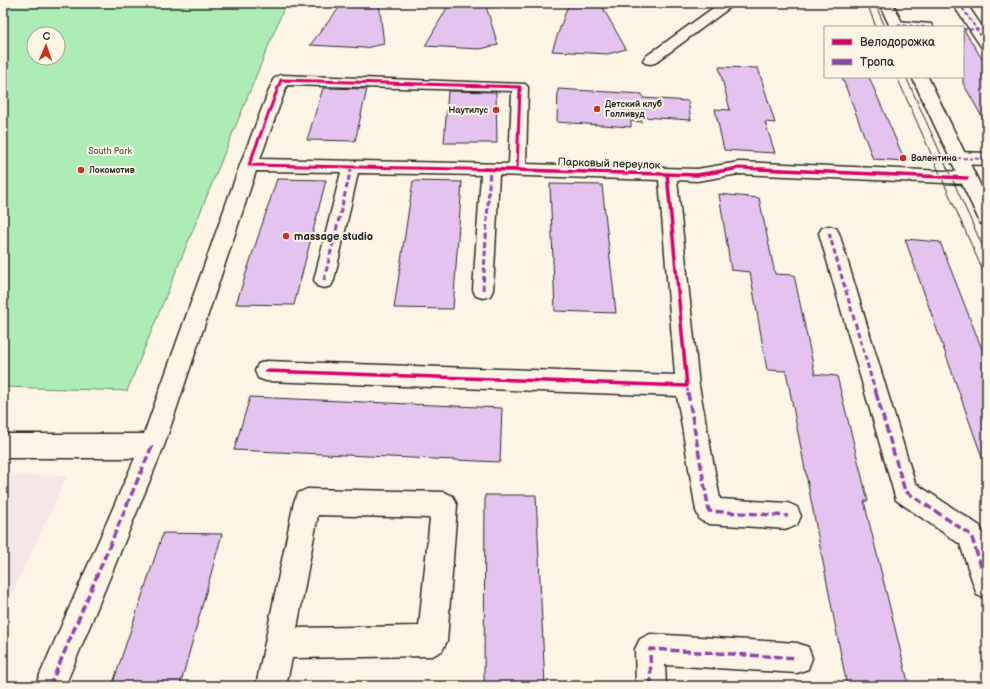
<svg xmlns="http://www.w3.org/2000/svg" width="990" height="689" font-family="'Balsamiq Sans',sans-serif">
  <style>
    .built { fill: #f5e6e8 }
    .green { fill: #adecb4; stroke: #6c8c70; fill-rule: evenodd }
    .building { fill: #e4c3ef; stroke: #2b2b2b }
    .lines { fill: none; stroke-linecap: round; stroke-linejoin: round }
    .minor-casing { stroke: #2b2b2b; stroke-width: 3 }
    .major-casing { stroke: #2b2b2b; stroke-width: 3 }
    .minor { fill: #fcf5e5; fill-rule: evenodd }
    .major { fill: #fcf5e5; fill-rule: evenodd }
    .tram { stroke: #2b2b2b; stroke-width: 1 }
    .quiet-far2 { stroke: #8e44ad; stroke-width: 2; stroke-dasharray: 4 2; stroke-linecap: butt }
    .quiet-far1 { stroke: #8e44ad; stroke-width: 3; stroke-dasharray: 5.5 3; stroke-linecap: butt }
    .quiet { stroke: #8e44ad; stroke-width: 3.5; stroke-dasharray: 8 3.5; stroke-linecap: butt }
    .cycleway-far1-casing { stroke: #fcf5e5; stroke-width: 4.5 }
    .cycleway-casing { stroke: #fcf5e5; stroke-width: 6 }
    .cycleway-far1 { stroke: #d6006c; stroke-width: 3 }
    .cycleway { stroke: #d6006c; stroke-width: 3.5 }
    .poi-dot { fill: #c8321e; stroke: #fcf5e5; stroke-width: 1.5 }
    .labels { text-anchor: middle; stroke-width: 4; stroke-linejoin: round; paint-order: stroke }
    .far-poi-label { font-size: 9px; font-weight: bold; fill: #2b2b2b; stroke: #fcf5e5; text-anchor: start }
    .far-park-label { font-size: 9px; fill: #4c5b4d; stroke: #fcf5e5 }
    .street-label { font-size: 11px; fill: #2b2b2b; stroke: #fcf5e5 }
    .poi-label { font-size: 11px; font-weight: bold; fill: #2b2b2b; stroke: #fcf5e5; text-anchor: start }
  </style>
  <rect width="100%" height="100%" fill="#fcf5e5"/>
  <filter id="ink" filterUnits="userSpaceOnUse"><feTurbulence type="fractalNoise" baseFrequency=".025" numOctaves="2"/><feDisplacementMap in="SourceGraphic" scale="8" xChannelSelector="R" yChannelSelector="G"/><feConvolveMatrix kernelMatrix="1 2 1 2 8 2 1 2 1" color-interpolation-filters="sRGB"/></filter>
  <g filter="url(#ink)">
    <path class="built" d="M3 475 67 476 3 613Z"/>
    <path class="green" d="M3 3H286L127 391 3 387ZM34 34H58V58H34Z"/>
    <path class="building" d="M343 3H379L384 44 365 48 310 45Z
      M450 3H485L498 45 480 49 425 46Z
      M572 3H597L603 8 626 49 608 54 552 51 567 8Z
      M963 28 987 67V126L963 83Z
      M719 67 758 68 775 123 765 122 775 153 724 150 715 109 730 110Z
      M842 77H869L905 161 873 159Z
      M323 88 367 89 355 141 307 140Z
      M558 89 642 94 643 98 688 101 691 120 641 117 642 122 631 121V127L557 122Z
      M448 91 496 92 497 143H444Z
      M277 179 326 180 294 305 236 304Z
      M413 181 462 182 453 309 394 308Z
      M550 184 602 185 616 313 555 311Z
      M719 194 759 198 775 274 794 275 815 374 837 376 868 501H864L909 686H847L786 371 767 370 750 272 731 270Z
      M905 239 940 242 987 362V463H984Z
      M250 397 502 408 500 462 234 450Z
      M485 495H536L545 686H484Z
      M163 533 222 534 180 686H112Z"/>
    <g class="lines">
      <g class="minor-casing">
        <path id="minor" d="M720 3H736L655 63 650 64 645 63 643 60 645 57Z
          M952 3H966L987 34V49L982 48Z
          M897 21 931 24 933 27H891L890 25 892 22Z
          M281 75 525 84 528 87 526 164 697 169 739 162 967 172 973 174 976 178 973 182 967 184 739 174 697 181 677 180 699 386 720 499 788 503 797 507 801 516 797 525 788 529 709 524 700 520 696 511 677 396 266 381 258 378 255 371 258 364 266 361 675 375 659 180 499 175 493 290 490 296 483 298 476 296 473 290 481 175 358 173 334 280 331 286 324 288 317 286 314 280 341 172 256 171 164 446 65 686H35L135 458H3V434H144L240 165 273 80 276 77ZM287 85 512 91 509 164 260 159Z
          M957 152 987 153V165L957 164 951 162 948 158 951 154Z
          M829 226 836 228 839 233 915 483 980 526 987 543V599L977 595 960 544 896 500 819 233 822 228Z
          M307 489 444 492 453 496 457 505 447 641 442 651 432 656 292 658 286 686H256L294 502 298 493ZM318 515 430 518 419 626 297 628Z
          M650 634 797 643 808 647 812 658 808 669 797 673 665 665 666 686H636L635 649 640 639Z"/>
      </g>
      <g class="major-casing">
        <path id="major" d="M879 3H893L904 27H890Z
          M912 77H928L987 199V225L980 223 978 218Z"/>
      </g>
      <use href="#minor" class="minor"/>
      <use href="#major" class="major"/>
      <path class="tram" d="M867 3 876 27
        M875 3 885 27
        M897 77 987 280
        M906 77 987 256"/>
      <path class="quiet-far2" d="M959 3 987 45
        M897 25 926 27
        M963 29 987 30
        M957 158 987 159
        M350 170 351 167"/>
      <path class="quiet-far1" d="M829 233 876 394
        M324 280 351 169
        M483 290 490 169
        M687 386 688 394"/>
      <path class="quiet" d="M688 393 709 511 788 516
        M876 393 905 491 971 535 987 585
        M50 686 152 446
        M651 686 650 649 797 658"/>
      <g class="cycleway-far1-casing">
        <path id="cycleway-far1" d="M281 80 520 87 517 170 249 165Z
          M517 170H521
          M728 170 739 168 782 170"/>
      </g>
      <g class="cycleway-casing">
        <path id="cycleway" d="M484 169 517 170
          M759 169 967 178
          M517 170 697 175 734 169
          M266 371 687 386 667 174"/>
      </g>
      <use href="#cycleway-far1" class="cycleway-far1"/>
      <use href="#cycleway" class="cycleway"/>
    </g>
  </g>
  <g class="poi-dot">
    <circle cx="597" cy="109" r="4"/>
    <circle cx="496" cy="110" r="4"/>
    <circle cx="903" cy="158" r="4"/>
    <circle cx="81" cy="170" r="4"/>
    <circle cx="286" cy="236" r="4"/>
  </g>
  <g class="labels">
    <g class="far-poi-label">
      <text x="605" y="107">Детский клуб<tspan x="605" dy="10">Голливуд</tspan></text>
      <text x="488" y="113" text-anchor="end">Наутилус</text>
      <text x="911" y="161">Валентина</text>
      <text x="89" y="173">Локомотив</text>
    </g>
    <g class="far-park-label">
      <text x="110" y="154">South Park</text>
    </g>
    <g class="street-label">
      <text transform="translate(609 163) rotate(2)" y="4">Парковый переулок</text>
    </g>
    <g class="poi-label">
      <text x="294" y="240">massage studio</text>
    </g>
  </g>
  <rect width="990" height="689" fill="none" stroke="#fcf5e5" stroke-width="16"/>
  <rect x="8" y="8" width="974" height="673" fill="none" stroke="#2b2b2b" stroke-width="1.5" filter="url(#ink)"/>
  <rect x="824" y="26" width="140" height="52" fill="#fcf5e5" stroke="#a8a49b"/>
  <rect x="832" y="39" width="20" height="6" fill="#d6006c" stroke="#a8a49b"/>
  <text x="860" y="46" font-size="12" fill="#2b2b2b">Велодорожка</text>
  <rect x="832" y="59" width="20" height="6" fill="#8e44ad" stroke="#a8a49b"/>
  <text x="860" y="66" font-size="12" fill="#2b2b2b">Тропа</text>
  <g transform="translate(46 46) rotate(2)"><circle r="19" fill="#fcf5e5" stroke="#a8a49b"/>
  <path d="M0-3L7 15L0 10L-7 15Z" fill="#c8321e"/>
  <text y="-6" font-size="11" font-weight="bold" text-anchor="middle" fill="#2b2b2b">С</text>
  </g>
</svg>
